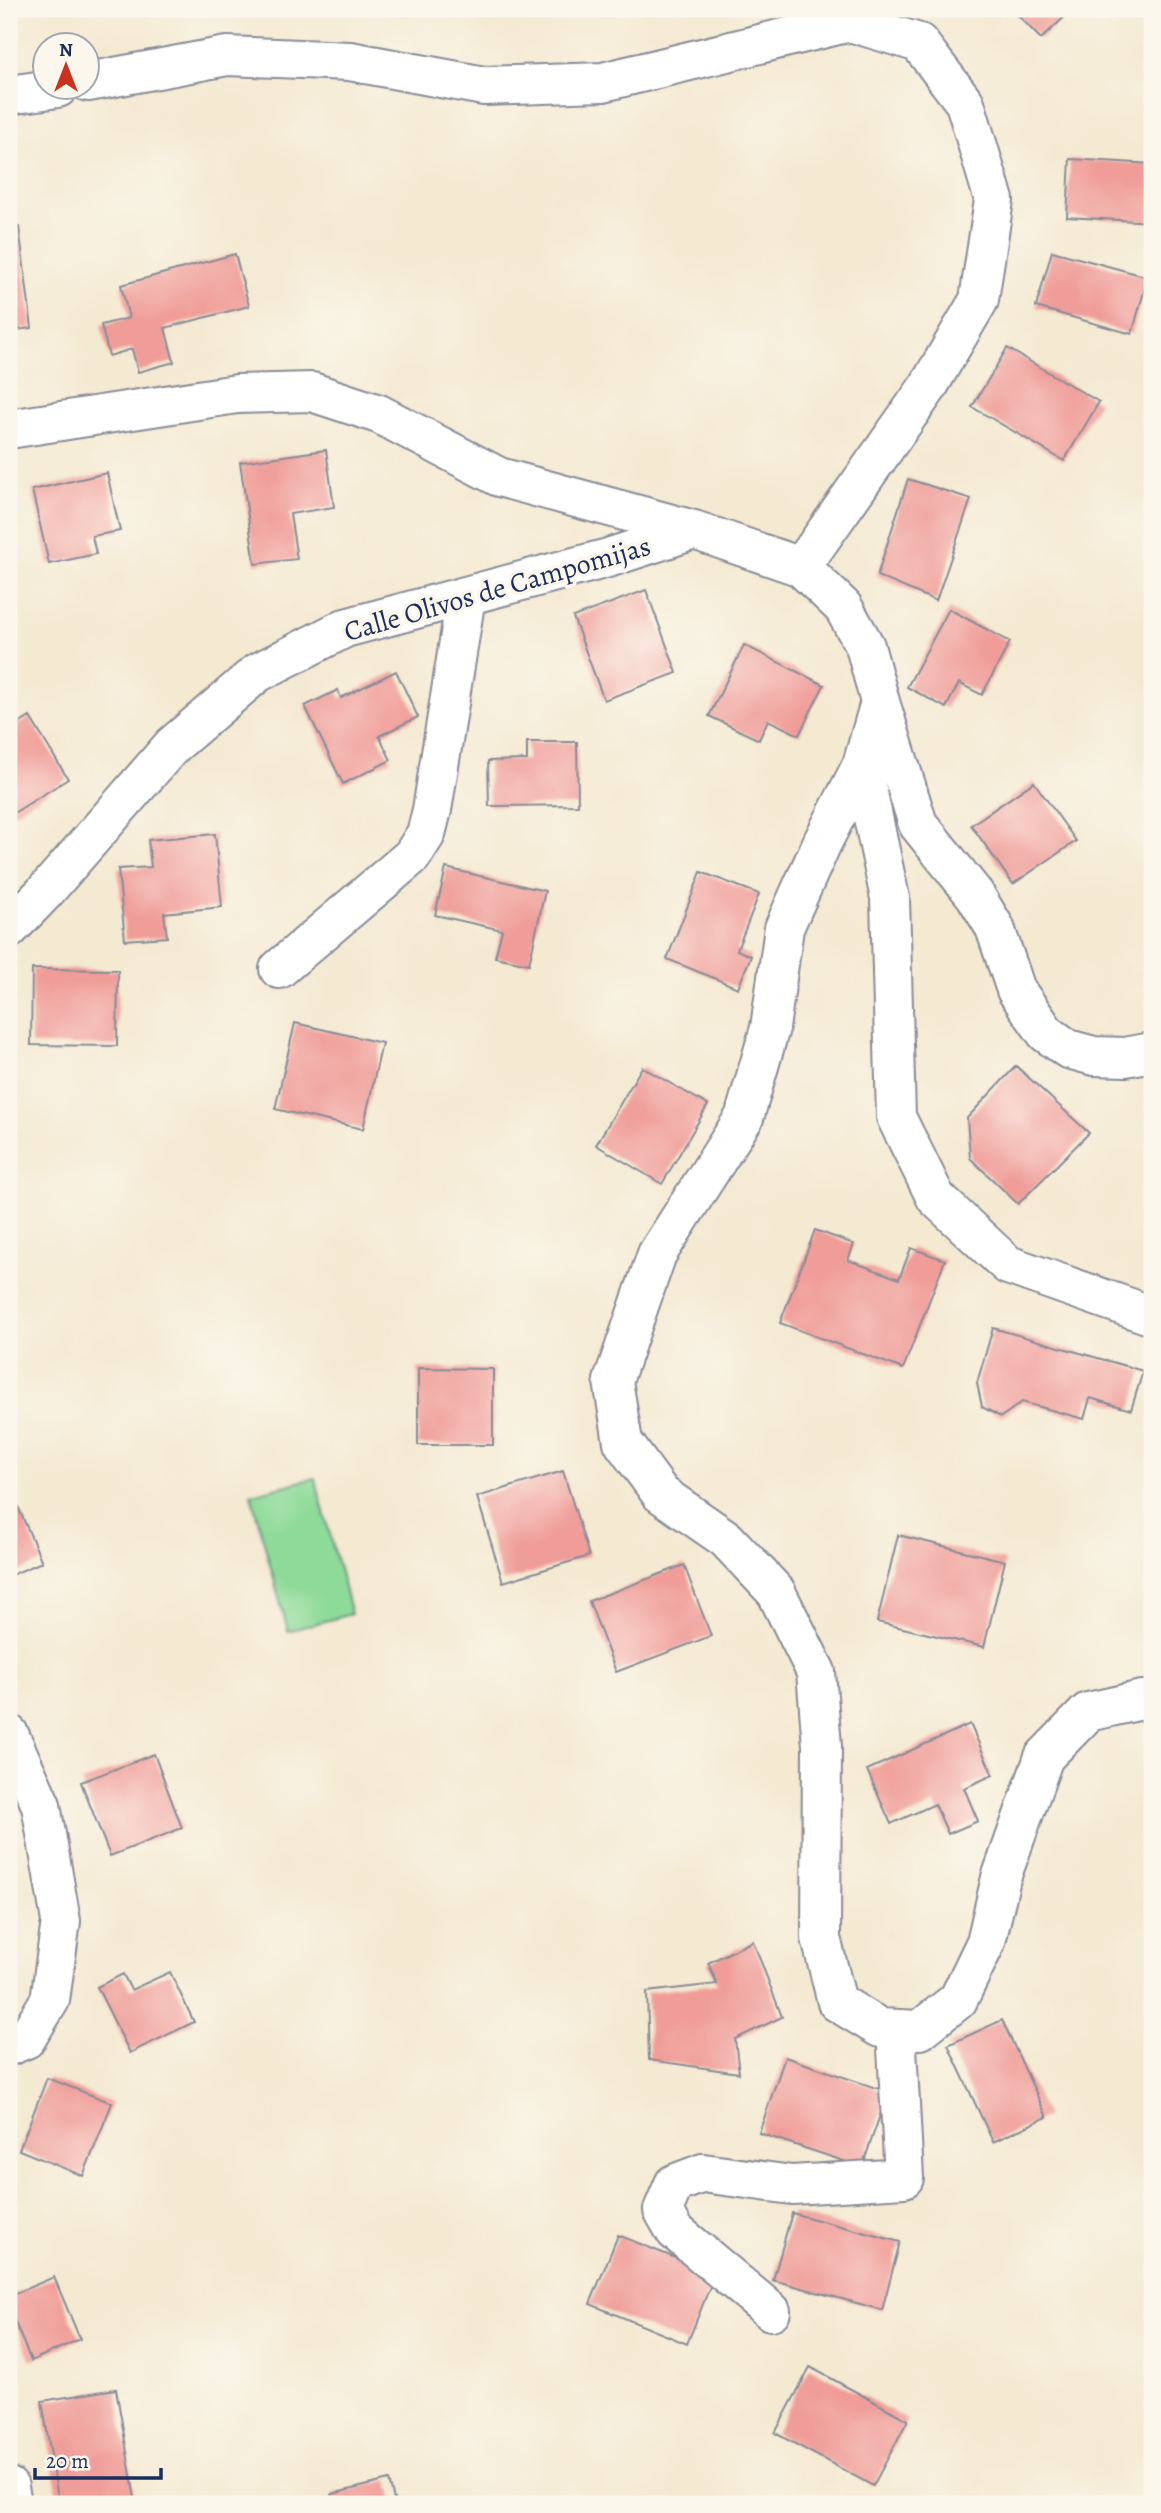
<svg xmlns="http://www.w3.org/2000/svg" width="1161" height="2513" font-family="Alegreya,serif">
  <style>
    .green { fill: #8eda98; stroke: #54847b; stroke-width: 2 }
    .building { fill: #f09d99 }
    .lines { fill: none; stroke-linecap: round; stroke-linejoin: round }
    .minor-casing { stroke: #888c98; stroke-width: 42 }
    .minor { stroke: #fff; stroke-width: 38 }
    .labels { text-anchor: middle; stroke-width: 7; stroke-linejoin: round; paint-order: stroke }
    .street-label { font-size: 28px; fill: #1b2f5e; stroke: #fbf7ec }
  </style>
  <rect width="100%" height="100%" fill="#fbf7ec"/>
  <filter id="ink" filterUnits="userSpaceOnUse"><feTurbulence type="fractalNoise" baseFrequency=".0143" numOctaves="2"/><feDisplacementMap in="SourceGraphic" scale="14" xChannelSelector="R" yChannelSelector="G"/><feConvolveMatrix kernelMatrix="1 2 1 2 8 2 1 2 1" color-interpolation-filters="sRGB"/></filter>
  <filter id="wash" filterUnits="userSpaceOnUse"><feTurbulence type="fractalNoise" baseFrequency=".00686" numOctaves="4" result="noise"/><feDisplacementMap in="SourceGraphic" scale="28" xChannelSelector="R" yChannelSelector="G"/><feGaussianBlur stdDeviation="1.57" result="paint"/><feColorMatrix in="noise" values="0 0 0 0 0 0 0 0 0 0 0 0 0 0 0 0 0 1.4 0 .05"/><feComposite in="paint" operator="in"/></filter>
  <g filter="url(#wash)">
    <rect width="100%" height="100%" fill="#f4e9d1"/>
    <path class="green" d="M315 1478 351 1614 288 1631 251 1494Z"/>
    <g id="blocks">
      <path class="building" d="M1012 9H1073L1041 39Z
        M1070 159 1152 164V222L1067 217Z
        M19 227 32 328 9 331V228Z
        M1052 251 1148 277 1132 334 1036 307Z
        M235 254 249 306 165 328 174 362 138 372 132 349 109 356 101 325 129 318 121 285Z
        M1007 348 1099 402 1064 461 972 407Z
        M326 450 334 507 290 514 297 559 255 564 240 462Z
        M107 473 120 531 92 536 96 554 49 564 32 490Z
        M908 479 971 499 936 601 877 576Z
        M646 590 677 673 604 700 573 617Z
        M949 609 1010 642 982 695 959 683 946 708 907 687Z
        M744 645 824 685 799 735 768 720 759 740 709 716Z
        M396 671 418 717 379 736 391 760 343 784 305 706 338 690 341 698Z
        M30 717 68 779 9 816V730Z
        M527 742H577L578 805 489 806 488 761 527 760Z
        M1034 782 1076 841 1013 884 971 825Z
        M215 834 222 907 164 913 167 937 125 940 118 869 151 867 148 840Z
        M446 868 545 891 529 964 495 957 502 930 435 915Z
        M701 872 759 894 737 950 751 956 738 988 667 959Z
        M32 969 118 970 117 1046 31 1045Z
        M295 1023 382 1043 363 1129 275 1109Z
        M1016 1066 1089 1133 1018 1204 970 1158 967 1118Z
        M642 1067 708 1105 662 1184 596 1145Z
        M815 1230 854 1244 848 1260 899 1279 911 1248 945 1260 903 1369 780 1323Z
        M993 1328 1143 1371 1131 1410 1090 1398 1084 1419 1022 1402 1001 1417 982 1407 977 1383Z
        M418 1368 493 1369V1445H418Z
        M563 1471 589 1556 503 1582 477 1497Z
        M13 1495 42 1562 9 1576V1497Z
        M898 1535 1005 1561 984 1647 877 1622Z
        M684 1565 711 1636 616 1672 589 1601Z
        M970 1724 993 1775 964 1788 978 1821 948 1834 935 1804 891 1824 867 1770Z
        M154 1754 182 1828 110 1856 81 1782Z
        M753 1941 782 2017 735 2039 739 2073 649 2060 647 1992 717 1984 708 1963Z
        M170 1972 194 2022 130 2053 97 1987 123 1974 131 1990Z
        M1002 2020 1047 2117 993 2142 948 2045Z
        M785 2057 888 2092 862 2167 759 2133Z
        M47 2078 112 2103 83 2176 19 2150Z
        M792 2213 900 2242 882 2310 773 2280Z
        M618 2235 715 2274 687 2344 590 2304Z
        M54 2277 80 2339 31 2361 9 2308V2296Z
        M810 2367 908 2420 873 2486 775 2433Z
        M116 2389 136 2504H59L42 2401Z
        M389 2480 395 2504H335L332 2494Z"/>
    </g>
  </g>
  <g filter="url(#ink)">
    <use href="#blocks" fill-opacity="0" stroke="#888c98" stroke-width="2"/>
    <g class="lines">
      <g class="minor-casing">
        <path id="minor" d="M88 82 227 56 350 61 484 86 603 82 850 22 919 43 965 103 994 200 979 300 928 387 801 567
          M9 95 58 88
          M9 429 237 394 312 392 379 414 499 477 694 530 801 567 843 607 865 646 880 702 918 824 975 895 995 928 1016 990 1046 1033 1068 1049 1094 1056 1125 1057 1152 1052
          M880 702 862 765 822 843 784 928 770 1028 744 1118 657 1254 613 1381 623 1442 661 1494 726 1539 776 1592 816 1672 822 1746 821 1938 837 2002 880 2028 920 2030 958 2000 986 1942 1001 1878 1044 1757 1088 1712 1142 1700 1152 1703
          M862 765 890 898 896 1117 936 1198 1008 1265 1147 1314
          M9 929 44 893 172 746 257 673 345 628 608 558 694 530
          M279 969 412 856 426 834 432 810 466 597
          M9 1734 41 1805 61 1921 50 2000 26 2039 9 2046
          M771 2311 675 2231 663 2210 674 2184 703 2173 792 2185 904 2178 896 2029
          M9 2487 12 2504"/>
      </g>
      <use href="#minor" class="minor"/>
    </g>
  </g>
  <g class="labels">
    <g class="street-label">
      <text transform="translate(497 588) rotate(-16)" y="10">Calle Olivos de Campomijas</text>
    </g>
  </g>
  <rect width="1161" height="2513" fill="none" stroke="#fbf7ec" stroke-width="35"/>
  <g transform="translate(66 66)"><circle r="33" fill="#fbf7ec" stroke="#a1a7b3" stroke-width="2"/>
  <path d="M0-5L12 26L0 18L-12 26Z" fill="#c8321e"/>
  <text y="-10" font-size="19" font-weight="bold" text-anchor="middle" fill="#1b2f5e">N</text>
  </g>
  <path d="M35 2468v10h126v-10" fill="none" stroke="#1b2f5e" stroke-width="3.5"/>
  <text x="46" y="2468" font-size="21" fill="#1b2f5e" stroke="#fbf7ec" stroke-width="5" paint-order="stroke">20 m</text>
</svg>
